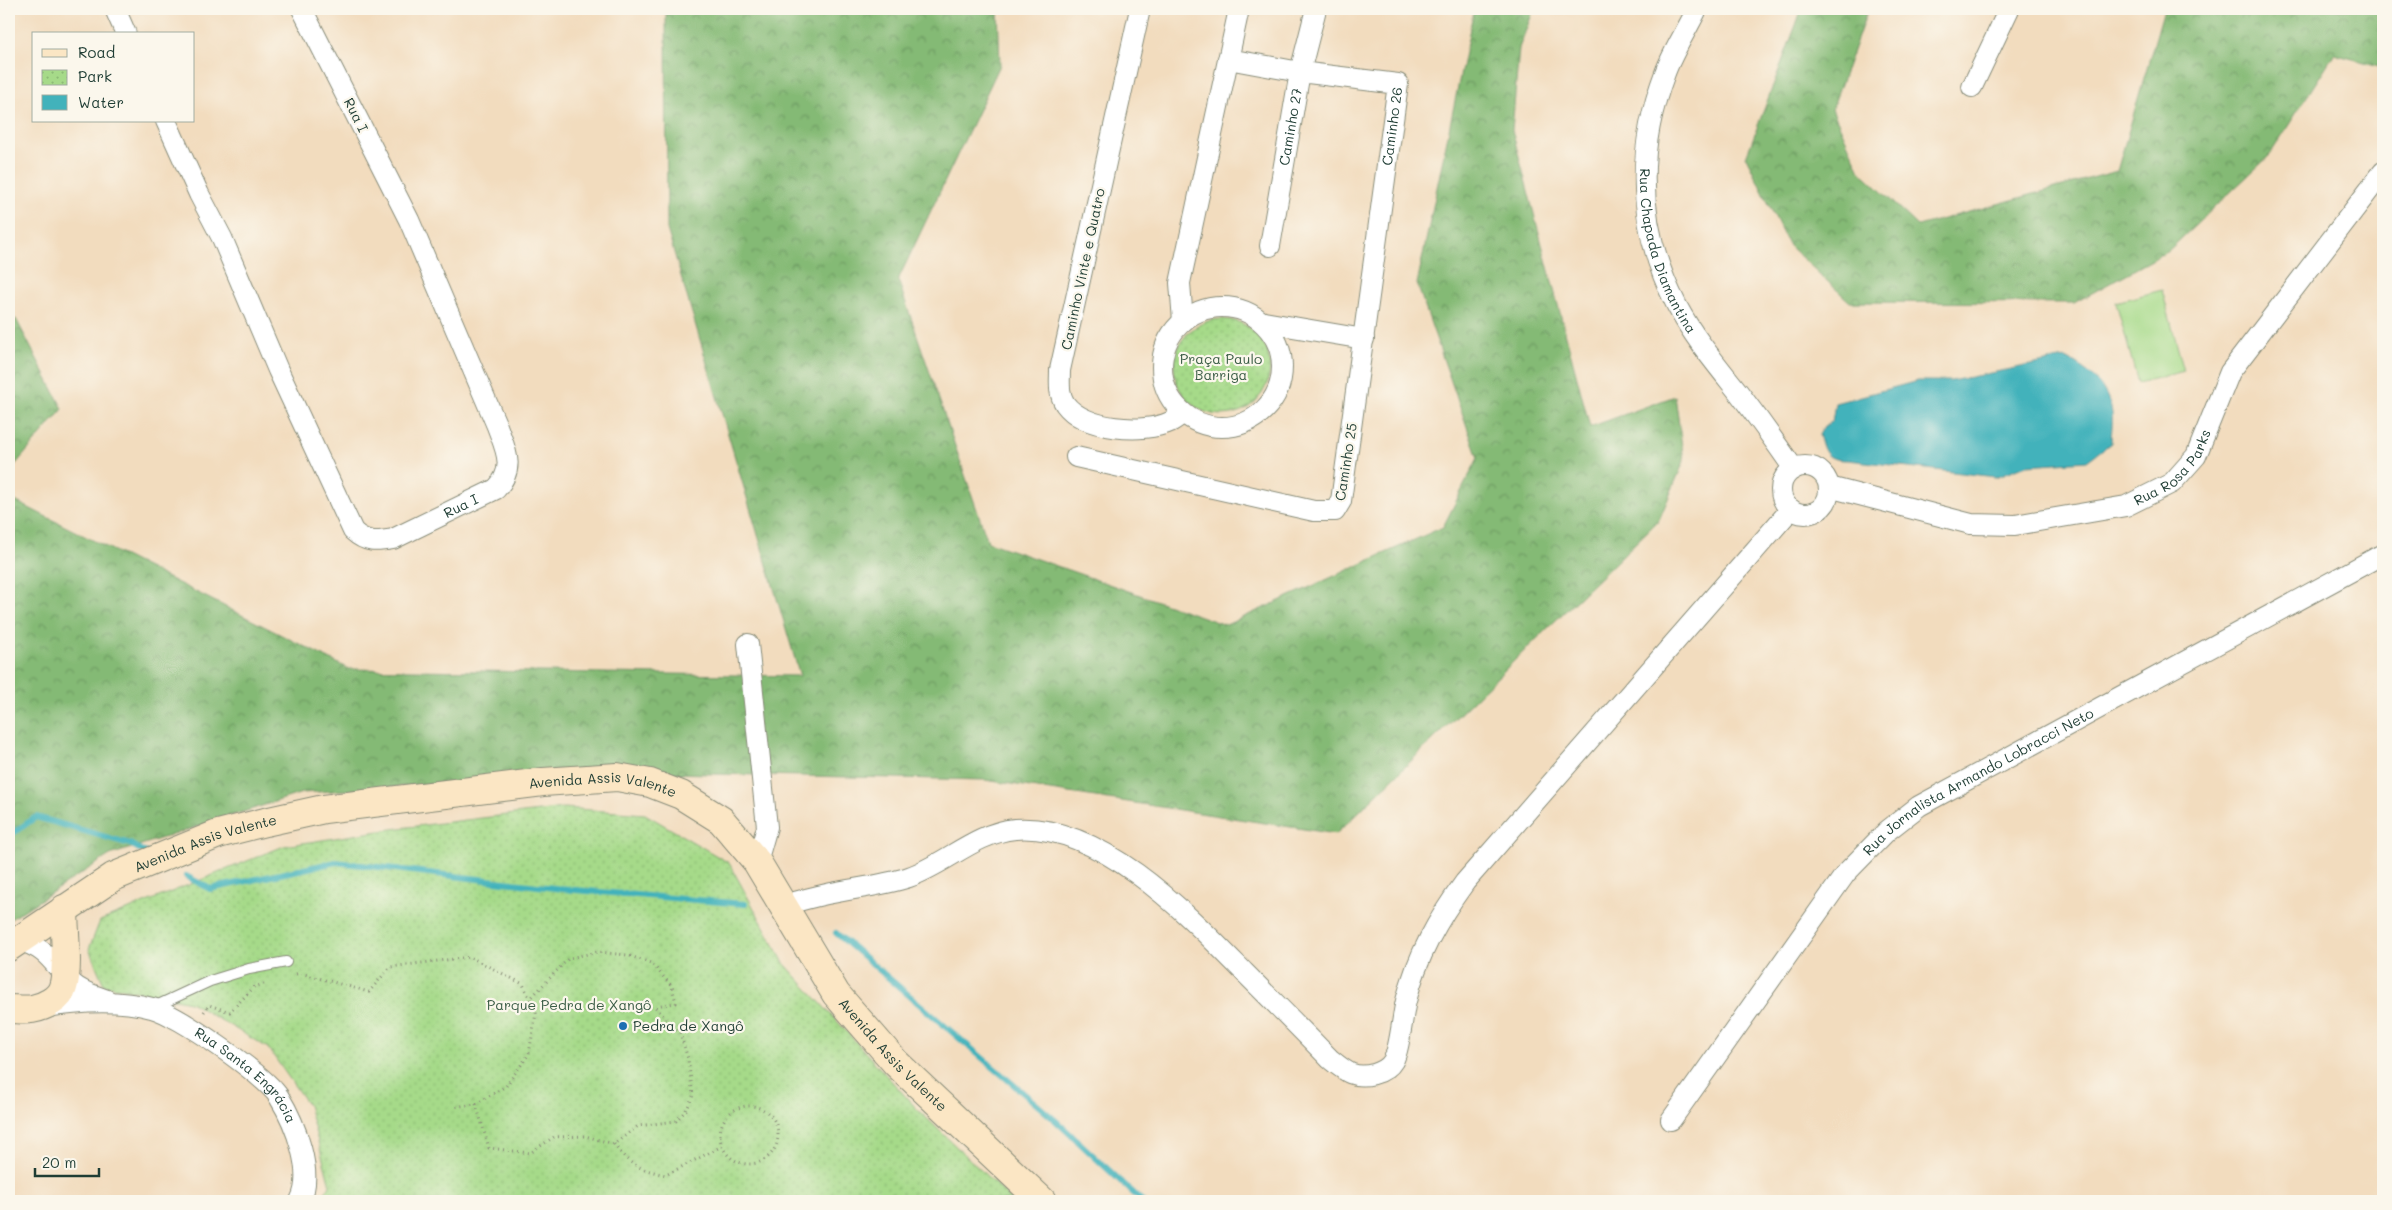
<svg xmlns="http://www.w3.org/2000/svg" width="2392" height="1210" font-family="Mali,sans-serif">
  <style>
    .grass { fill: #a6da89; stroke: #628c5e }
    .forest { fill: url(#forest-crowns); stroke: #527c54 }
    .park { fill: url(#park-dots); stroke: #628c5e }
    .water { fill: #42b2bb; stroke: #307878 }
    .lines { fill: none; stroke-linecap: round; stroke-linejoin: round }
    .stream { stroke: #42b2bb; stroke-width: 6 }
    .service-casing { stroke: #888c79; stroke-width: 12 }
    .minor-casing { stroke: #888c79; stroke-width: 22 }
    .secondary-casing { stroke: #888c79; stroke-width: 30 }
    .path { stroke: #888c79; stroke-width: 3; stroke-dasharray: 1 4; stroke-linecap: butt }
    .service { stroke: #fff; stroke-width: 10 }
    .minor { stroke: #fff; stroke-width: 20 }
    .secondary { stroke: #fbe6c4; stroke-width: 28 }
    .poi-dot { fill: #1f6fb2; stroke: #fbf7ec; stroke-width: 2 }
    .labels { text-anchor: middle; stroke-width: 4.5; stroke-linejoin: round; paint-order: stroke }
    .street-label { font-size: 14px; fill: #1f3d34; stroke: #fbf7ec }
    .park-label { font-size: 14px; fill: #3a5c45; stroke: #fbf7ec }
    .poi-label { font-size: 14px; fill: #1f3d34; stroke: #fbf7ec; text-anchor: start }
  </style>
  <defs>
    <pattern id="forest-crowns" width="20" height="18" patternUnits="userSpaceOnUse" patternTransform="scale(1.25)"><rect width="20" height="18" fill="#84ba75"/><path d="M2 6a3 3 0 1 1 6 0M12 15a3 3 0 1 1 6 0" fill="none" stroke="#6b9861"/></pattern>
    <pattern id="park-dots" width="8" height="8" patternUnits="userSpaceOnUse" patternTransform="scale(1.25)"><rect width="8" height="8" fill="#a6da89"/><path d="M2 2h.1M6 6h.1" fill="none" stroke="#8ebc77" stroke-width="1.8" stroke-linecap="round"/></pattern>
  </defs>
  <rect width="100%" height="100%" fill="#fbf7ec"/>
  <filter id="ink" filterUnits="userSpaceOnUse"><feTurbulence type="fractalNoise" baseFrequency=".02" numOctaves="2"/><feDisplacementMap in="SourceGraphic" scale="10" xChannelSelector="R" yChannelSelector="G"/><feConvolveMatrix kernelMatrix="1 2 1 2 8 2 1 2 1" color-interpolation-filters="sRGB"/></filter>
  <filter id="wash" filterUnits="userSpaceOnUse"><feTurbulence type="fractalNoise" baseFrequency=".0096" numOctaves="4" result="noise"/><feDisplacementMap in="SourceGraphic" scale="20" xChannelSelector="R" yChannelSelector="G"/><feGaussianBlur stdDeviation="1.12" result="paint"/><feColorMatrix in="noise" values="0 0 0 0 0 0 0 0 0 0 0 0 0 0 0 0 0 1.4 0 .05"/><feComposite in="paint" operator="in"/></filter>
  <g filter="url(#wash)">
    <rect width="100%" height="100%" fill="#f2dcbe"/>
    <path class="grass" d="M2162 290 2184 371 2138 383 2116 302Z"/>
    <path class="forest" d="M666 9H998L1000 65 898 280 988 542 1226 625 1443 527 1478 458 1417 284 1474 9H1534L1519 48 1512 130 1590 427 1675 396 1684 461 1659 520 1336 834 985 780 622 772 302 793 110 855 9 920V498L349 669 800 676 667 229Z
      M1802 9H1868L1832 109 1860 171 1918 226 2117 171 2164 9H2383V67L2334 54 2269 156 2168 251 2074 303 1850 302 1789 246 1746 157Z
      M16 319 63 409 9 472V320Z"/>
    <path class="park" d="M1174 367a48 48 0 1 1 96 0a48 48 0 1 1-96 0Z
      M564 808 645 814 729 863 784 963 917 1109 1013 1201H320L330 1185 308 1105 268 1048 190 1002 104 985 89 949 100 921 284 846 392 829Z"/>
    <path class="water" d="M2065 358C2087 369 2105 383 2111 408 2114 418 2111 432 2111 443L2087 461 2026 465 1996 477 1848 460C1826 460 1825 454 1819 435L1824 426 1832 422 1835 403 1918 381H1951Z"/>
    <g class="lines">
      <path class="stream" d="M9 836 36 817 130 844 148 854
        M186 876 210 889 336 862 563 889 745 904
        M836 933 1055 1120 1142 1201"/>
    </g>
  </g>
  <g filter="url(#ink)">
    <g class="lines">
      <g class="service-casing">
        <path id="service" d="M154 1007 210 981 249 969 286 962"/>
      </g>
      <g class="minor-casing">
        <g id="minor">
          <path d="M115 9 126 34"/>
          <path d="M1140 9 1060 370C1060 382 1058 393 1065 404 1084 430 1144 434 1170 422 1175 420 1179 416 1183 413"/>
          <path id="s1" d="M1697 9C1687 30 1673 51 1665 73 1635 152 1638 231 1677 306 1694 338 1717 365 1739 393 1758 418 1776 443 1794 469"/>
          <path d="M1972 87 2009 9"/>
          <path id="s2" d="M166 121 199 194 222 238 278 370 353 531C366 543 376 542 393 539L496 489C516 468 506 451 497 426L409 220 302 9"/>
          <path id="s3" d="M1270 246 1300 72 1316 9"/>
          <circle cx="1222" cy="367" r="60"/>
          <path d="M1183 321 1180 283 1239 9"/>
          <path d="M1264 322 1364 339"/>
          <path id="s4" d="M1076 457 1314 511H1335L1341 501 1398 84 1300 72 1228 59"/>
          <circle cx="1805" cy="490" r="24"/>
          <path id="s5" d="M1829 487 1971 524 2015 525 2126 506 2172 483 2196 456 2230 372 2383 172"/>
          <path d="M748 644 767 827 757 862"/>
          <path d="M784 905C798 901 813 897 827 894 855 888 882 886 909 877 946 864 975 833 1015 829 1101 822 1190 917 1245 973 1274 1002 1302 1030 1330 1059 1346 1072 1354 1079 1374 1074 1381 1072 1389 1068 1393 1061 1400 1049 1402 1017 1406 1001 1417 956 1438 919 1465 882L1791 509"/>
          <path d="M18 940C50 950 50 961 72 983 81 992 96 996 107 1000"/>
          <path id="s6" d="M42 1008C77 1002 117 999 152 1008 177 1014 265 1075 279 1097 295 1123 315 1173 300 1201"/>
          <path id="s7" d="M1671 1120 1846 873 1887 831 1919 806 2383 554"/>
        </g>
      </g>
      <g class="secondary-casing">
        <g id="secondary">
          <path id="s8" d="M9 947 113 877 218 834 265 822 324 809 543 782 617 777 650 783 681 795 721 820 757 862 836 994 896 1063 1042 1201"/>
          <path d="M9 1009C16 1009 25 1010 32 1009 44 1007 60 999 63 987 69 969 64 929 64 909"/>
        </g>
      </g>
      <path class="path" d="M296 974 300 973 369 992 390 967 470 957 523 984 536 1013 529 1054 506 1086 476 1104 453 1107
        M204 1012 209 1005 230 1012 254 987 264 984
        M476 1104 489 1148 530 1153 554 1137 585 1136 614 1144 638 1126 676 1121 687 1109 693 1096 688 1059 680 1033 654 1006 676 1003 672 986 651 963 627 955 598 952 569 958 530 999
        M720 1135a29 29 0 1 1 58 0a29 29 0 1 1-58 0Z
        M614 1144C629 1166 640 1169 666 1175L722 1146"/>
      <use href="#service" class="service"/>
      <use href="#minor" class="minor"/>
      <use href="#secondary" class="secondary"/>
    </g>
  </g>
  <circle class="poi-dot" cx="623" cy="1026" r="5"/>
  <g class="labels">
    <g class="street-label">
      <text transform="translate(356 115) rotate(64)" y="5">Rua I</text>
      <text dy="5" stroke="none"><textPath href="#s3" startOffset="121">Caminho 27</textPath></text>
      <text dy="5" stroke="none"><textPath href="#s4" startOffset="655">Caminho 26</textPath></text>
      <text dy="5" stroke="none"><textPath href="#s1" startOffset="256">Rua Chapada Diamantina</textPath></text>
      <text transform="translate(1083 269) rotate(-78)" y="5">Caminho Vinte e Quatro</text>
      <text transform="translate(1346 462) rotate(-81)" y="5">Caminho 25</text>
      <text dy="5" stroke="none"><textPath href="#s5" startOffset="366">Rua Rosa Parks</textPath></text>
      <text dy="5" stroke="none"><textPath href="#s2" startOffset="569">Rua I</textPath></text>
      <text dy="5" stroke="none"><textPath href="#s7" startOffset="465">Rua Jornalista Armando Lobracci Neto</textPath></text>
      <text dy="5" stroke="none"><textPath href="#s8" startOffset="629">Avenida Assis Valente</textPath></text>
      <text dy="5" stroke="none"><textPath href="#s8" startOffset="224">Avenida Assis Valente</textPath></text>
      <text dy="5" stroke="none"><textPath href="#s8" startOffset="1049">Avenida Assis Valente</textPath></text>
      <text dy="5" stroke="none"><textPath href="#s6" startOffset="228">Rua Santa Engrácia</textPath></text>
    </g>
    <g class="park-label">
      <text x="1221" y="364">Praça Paulo<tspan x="1221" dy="16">Barriga</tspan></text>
      <text x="569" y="1010">Parque Pedra de Xangô</text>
    </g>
    <g class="poi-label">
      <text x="633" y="1031">Pedra de Xangô</text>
    </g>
  </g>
  <rect width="2392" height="1210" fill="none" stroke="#fbf7ec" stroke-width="30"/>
  <rect x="32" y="32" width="162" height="90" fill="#fbf7ec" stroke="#a3ada2"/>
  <rect x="42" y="49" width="25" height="8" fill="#fbe6c4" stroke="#a3ada2"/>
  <text x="78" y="58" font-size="15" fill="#1f3d34">Road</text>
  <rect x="42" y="70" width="25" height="15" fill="url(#park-dots)" stroke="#a3ada2"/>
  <text x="78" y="82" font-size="15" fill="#1f3d34">Park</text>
  <rect x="42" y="95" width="25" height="15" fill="#42b2bb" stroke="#a3ada2"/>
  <text x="78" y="108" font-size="15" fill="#1f3d34">Water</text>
  <path d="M35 1168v8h64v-8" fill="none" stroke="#1f3d34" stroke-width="2.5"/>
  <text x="42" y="1168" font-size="15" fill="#1f3d34" stroke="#fbf7ec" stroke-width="4" paint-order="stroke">20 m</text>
</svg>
